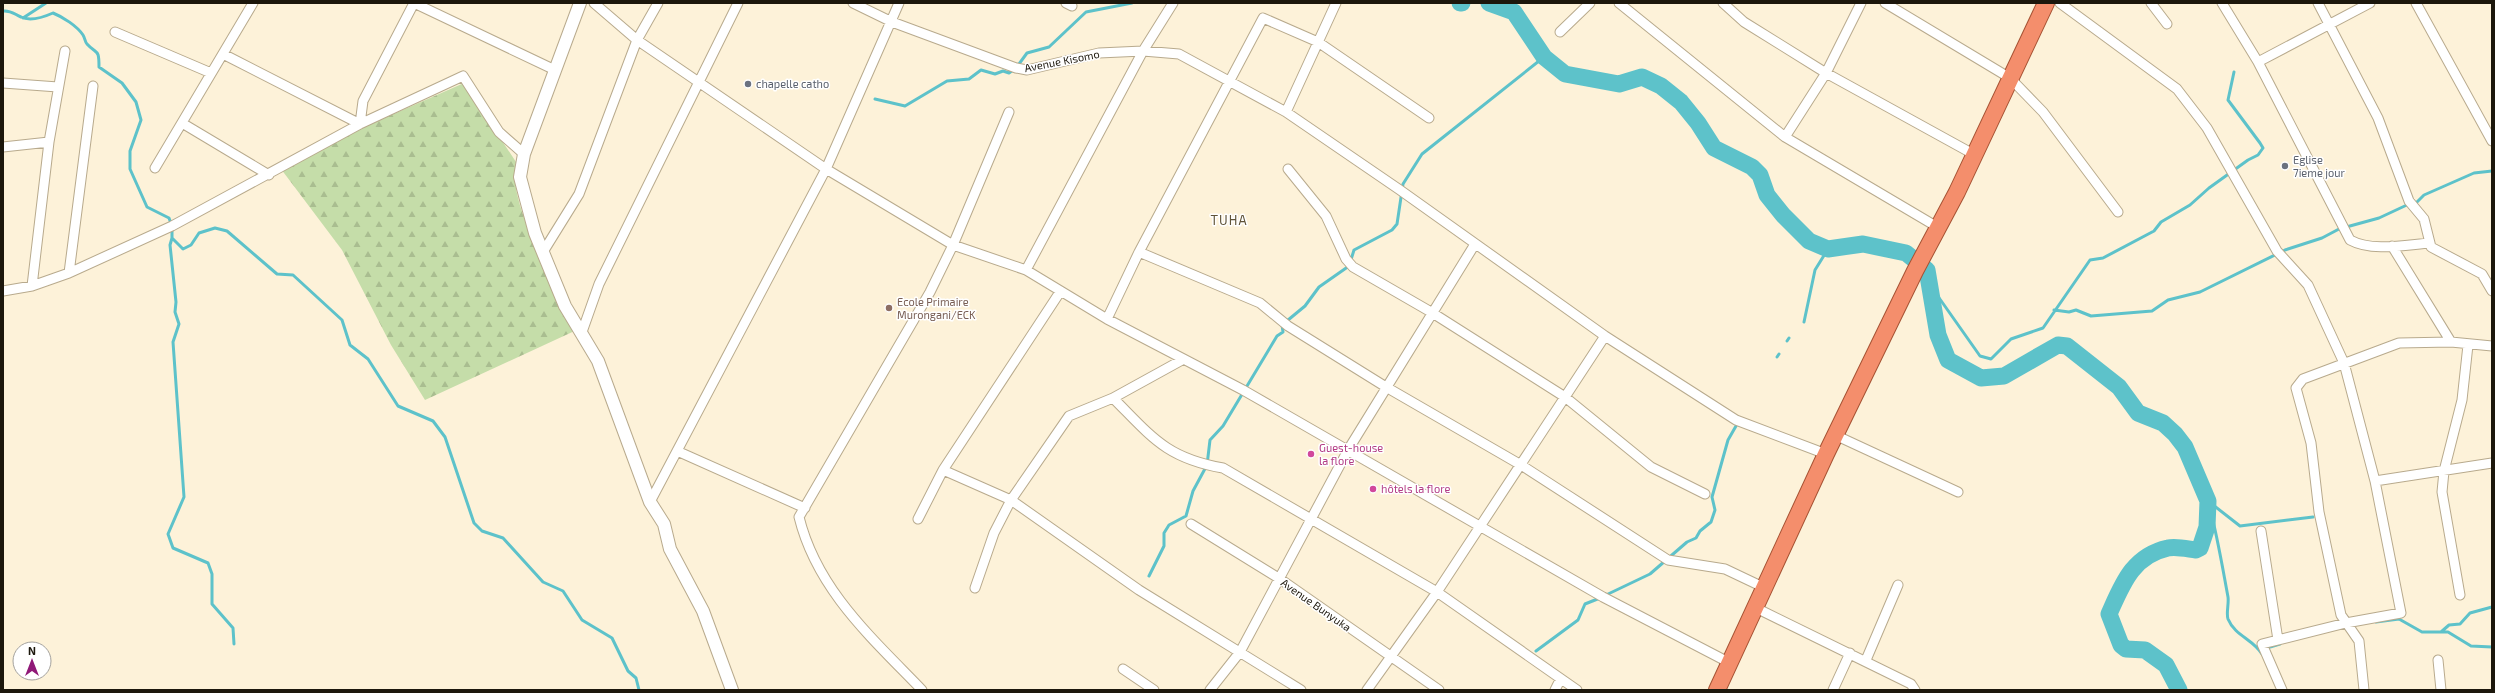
<svg xmlns="http://www.w3.org/2000/svg" width="2495" height="693" font-family="'Exo 2',sans-serif">
  <style>
    .forest { fill: url(#forest-firs) }
    .lines { fill: none; stroke-linecap: round; stroke-linejoin: round }
    .stream { stroke: #5dc2ca; stroke-width: 3 }
    .river { stroke: #5dc2ca; stroke-width: 17 }
    .minor-casing { stroke: #b8aa8d; stroke-width: 11 }
    .tertiary-casing { stroke: #b8aa8d; stroke-width: 14 }
    .trunk-casing { stroke: #a65233; stroke-width: 18 }
    .minor { stroke: #fff; stroke-width: 9 }
    .tertiary { stroke: #fff; stroke-width: 12 }
    .trunk { stroke: #f48e6c; stroke-width: 16 }
    .worship-dot { fill: #6b7280; stroke: #fff; stroke-width: 1.5 }
    .education-dot { fill: #8d6e63; stroke: #fff; stroke-width: 1.5 }
    .hotel-dot { fill: #d1479c; stroke: #fff; stroke-width: 1.5 }
    .labels { text-anchor: middle; stroke-width: 3; stroke-linejoin: round; paint-order: stroke }
    .street-label { font-size: 11px; fill: #1c170c; stroke: #fff }
    .worship-label { font-size: 11px; fill: #5b616d; stroke: #fff; text-anchor: start }
    .education-label { font-size: 11px; fill: #785e54; stroke: #fff; text-anchor: start }
    .hotel-label { font-size: 11px; fill: #b23c85; stroke: #fff; text-anchor: start }
    .quarter-label { font-size: 13px; letter-spacing: 1px; fill: #5f5338; stroke: #fff }
  </style>
  <defs>
    <pattern id="forest-firs" width="22" height="20" patternUnits="userSpaceOnUse"><rect width="22" height="20" fill="#c5dda9"/><path d="M5 1l3.5 6h-7zM16 11l3.5 6h-7z" fill="#a9bd90"/></pattern>
  </defs>
  <rect width="100%" height="100%" fill="#fdf2d9"/>
  <path class="forest" d="M464 83 516 162C506 206 559 289 581 328L425 400 391 345 342 250 278 165Z"/>
  <g class="lines">
    <path class="stream" d="M3 11C11 10 14 14 21 17 31 22 44 17 53 13 63 17 77 26 83 35 85 38 85 42 87 44 97 55 99 48 99 67L122 83 136 102 141 120 130 151V169L147 207 169 218 172 226V238L183 249 191 245 199 233 215 228 227 231 277 274 293 275 342 320 350 345 368 359 398 406 433 421 445 437 474 523 482 531 503 538 543 582 563 591 582 620 612 638 628 671 636 678 639 690
      M23 18 46 3
      M875 99 905 106 947 81 969 79 981 70 995 74 1003 71 1009 73 1016 68 1027 53 1049 47 1086 12 1132 3
      M2415 204 2424 195 2474 173 2492 171
      M172 238 170 245 176 302 175 312 179 324 173 342 184 497 168 534 173 548 208 563 212 574V604L233 628 234 644
      M1930 285 1980 356 1991 359 2011 339 2043 328 2090 260 2103 258 2154 231 2161 222 2190 205 2209 188 2248 160 2258 155 2263 148 2260 143 2228 100 2234 72
      M2054 310 2069 312 2076 310 2091 316 2152 311 2168 300 2200 292 2285 250 2322 238 2339 229 2379 218 2409 204
      M1804 322 1815 270 1828 249
      M1787 341 1789 338
      M1777 357 1779 354
      M2208 501C2217 533 2222 565 2228 597 2229 604 2226 613 2228 619 2235 636 2253 639 2262 654
      M2208 501 2240 526 2313 517
      M1149 576 1164 546V533L1169 525 1186 516 1193 491 1207 465 1210 440 1223 426 1277 336 1283 332 1282 325 1305 306 1319 287 1349 266 1354 250 1392 230 1397 224 1403 184 1422 154 1544 57
      M1606 595 1650 574 1687 542 1696 538 1700 531 1711 522 1715 510 1712 497 1728 440 1736 426
      M2376 622 2399 619 2422 632H2448L2471 646 2492 647
      M2441 632 2449 625 2460 624 2470 613 2492 607
      M2270 647 2280 644
      M1536 651 1578 620 1585 604 1600 598"/>
    <path class="river" d="M1460 3H1462
      M1489 3 1514 12 1544 57 1565 74 1619 84 1642 77 1661 86 1681 102 1698 123 1714 148 1752 167 1760 175 1767 195 1783 215 1809 241 1828 249 1863 244 1906 253 1927 270 1938 335 1948 360 1981 378 2004 376 2058 345 2067 346 2119 387 2138 413 2163 423 2175 434 2185 447 2208 501 2207 527 2200 548 2196 550C2188 549 2176 546 2168 548 2132 556 2122 585 2109 614L2121 645 2126 649 2145 650 2166 665 2179 690"/>
    <g class="minor-casing">
      <path id="minor" d="M414 3 555 70
        M594 3 637 40 826 169 953 245 1026 270 1107 319 1243 390 1603 597 1730 663
        M853 3 892 22 1016 68 1027 70 1099 53 1143 51 1179 54 1286 112 1400 190 1605 336 1736 420 1826 454
        M1066 3 1072 6
        M1619 3 1785 137 1939 228
        M1723 3 1744 22 1826 73 1975 155
        M1885 3 2010 78 2043 112 2118 212
        M2060 3 2177 89 2207 128 2277 251 2308 285 2344 363 2375 481 2401 613 2346 623 2262 644 2282 690
        M2151 3 2167 24
        M2222 3 2258 62 2350 240C2372 252 2405 245 2430 243
        M2318 3 2378 118 2409 201 2424 219 2431 247 2482 274 2492 291
        M2416 3 2492 141
        M115 32 211 73
        M1560 32 1590 3
        M223 54 360 124 363 101 414 3
        M2258 62 2370 3
        M3 83 58 87
        M1286 112 1336 3
        M182 123 269 175
        M1785 137 1826 73 1861 3
        M3 147 49 142
        M155 168 253 3
        M1288 169 1326 216 1346 259 1353 267 1431 312 1565 397 1651 467 1705 494
        M2392 246 2451 342
        M543 252 579 194 637 40 658 3
        M1139 252 1260 303 1288 326 1386 387 1521 465 1668 560 1725 569 1765 588
        M1026 270 1143 51 1173 3
        M69 273 93 86
        M32 286 49 142 65 51
        M3 291 32 286 69 273 172 226 360 124 463 76 499 132 524 154
        M1107 319 1139 252 1263 18 1318 42 1429 118
        M582 332 599 284 738 3
        M1113 398C1152 437 1166 458 1223 468L1437 592 1577 690
        M1835 435 1958 492
        M677 451 805 508
        M943 470 1011 500 1139 590 1301 690
        M2375 481 2492 463
        M650 502 826 169 899 3
        M918 519 943 470 1060 292
        M1191 524 1280 579 1439 690
        M2261 531 2278 640
        M975 588 994 533 1011 500 1069 416 1113 398 1182 360
        M2460 595 2442 492 2444 471 2462 400 2468 345
        M1756 608 1911 684 1915 690
        M1866 660 1898 585
        M2438 660 2441 690
        M1123 669 1154 690
        M922 690C872 638 817 590 799 517L930 292 953 245 1009 112
        M1210 690 1240 652 1348 450 1475 244
        M1367 690 1437 592 1605 336
        M1555 690 1560 680
        M1833 690 1850 653
        M2364 690 2359 641 2341 615 2319 512 2311 443 2296 388 2303 379 2399 343 2451 342 2492 346"/>
    </g>
    <g class="tertiary-casing">
      <path id="tertiary" d="M580 3 524 154 520 177 535 233 565 306 598 361 650 502 664 524 670 549 703 611 732 690"/>
    </g>
    <g class="trunk-casing">
      <path id="trunk" d="M1717 690 1826 454 1915 271 1957 192 2046 3"/>
    </g>
    <use href="#minor" class="minor"/>
    <use href="#tertiary" class="tertiary"/>
    <use href="#trunk" class="trunk"/>
  </g>
  <g class="worship-dot">
    <circle cx="748" cy="84" r="4"/>
    <circle cx="2285" cy="166" r="4"/>
  </g>
  <circle class="education-dot" cx="889" cy="308" r="4"/>
  <g class="hotel-dot">
    <circle cx="1311" cy="454" r="4"/>
    <circle cx="1373" cy="489" r="4"/>
  </g>
  <g class="labels">
    <g class="street-label">
      <text transform="translate(1062 61) rotate(-11)" y="4">Avenue Kisomo</text>
      <text transform="translate(1316 605) rotate(35)" y="4">Avenue Bunyuka</text>
    </g>
    <g class="worship-label">
      <text x="756" y="88">chapelle catho</text>
      <text x="2293" y="164">Eglise<tspan x="2293" dy="13">7ieme jour</tspan></text>
    </g>
    <g class="education-label">
      <text x="897" y="306">Ecole Primaire<tspan x="897" dy="13">Murongani/ECK</tspan></text>
    </g>
    <g class="hotel-label">
      <text x="1319" y="452">Guest-house<tspan x="1319" dy="13">la flore</tspan></text>
      <text x="1381" y="493">hôtels la flore</text>
    </g>
    <g class="quarter-label">
      <text x="1229" y="225">TUHA</text>
    </g>
  </g>
  <rect width="2495" height="693" fill="none" stroke="#1c170c" stroke-width="8"/>
  <g transform="translate(32 661)"><circle r="19" fill="#ffffff" stroke="#a4a29e"/>
  <path d="M0-3L7 15L0 10L-7 15Z" fill="#901978"/>
  <text y="-6" font-size="11" font-weight="bold" text-anchor="middle" fill="#1c170c">N</text>
  </g>
</svg>
